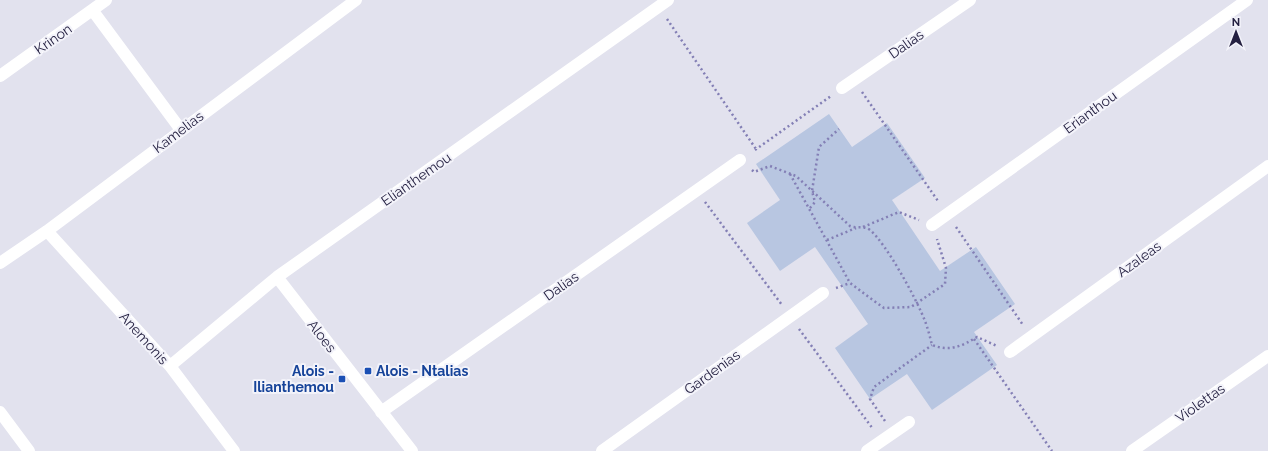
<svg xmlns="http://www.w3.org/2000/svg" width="1268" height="451" font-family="Raleway,sans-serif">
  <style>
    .green { fill: #b8c6e1 }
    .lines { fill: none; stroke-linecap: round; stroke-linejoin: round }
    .path { stroke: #837fb5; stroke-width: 2.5; stroke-dasharray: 2 3; stroke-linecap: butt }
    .minor { stroke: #fff; stroke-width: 12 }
    .transit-dot { fill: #1a4fb4; stroke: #f3f3fa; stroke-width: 1.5 }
    .labels { text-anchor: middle; stroke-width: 4; stroke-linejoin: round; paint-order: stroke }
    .street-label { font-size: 14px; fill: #242041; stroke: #f3f3fa }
    .transit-label { font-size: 14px; font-weight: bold; fill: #164399; stroke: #f3f3fa; text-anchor: end }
  </style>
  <rect width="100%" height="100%" fill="#e2e2ee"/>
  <path class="green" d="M829 114 852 147 887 123 925 178 892 200 940 271 976 247 1015 304 974 332 997 365 932 410 907 374 870 399 835 348 868 324 815 247 780 271 747 223 780 200 756 164Z"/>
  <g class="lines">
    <path class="path" d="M667 19 756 149
      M862 92 938 201
      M755 150 831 96
      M752 170 754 172 770 166 796 176 850 226C857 229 864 225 870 230 886 243 917 300 925 321 928 329 930 337 932 345 950 352 962 346 977 337L997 346
      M790 174 850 283 870 298 884 308 911 307 945 284 946 268 937 239
      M705 202 782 305
      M810 208 815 202 812 191 819 147 839 129
      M863 227 899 212 919 220
      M956 227 1023 325
      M827 240 856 228
      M836 288 850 283
      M799 329 873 429
      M974 339 1052 451
      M885 421 870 399 874 387 932 345"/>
    <path class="minor" d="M93 11 181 130
      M0 76 106 0
      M842 88 970 0
      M932 225 1247 0
      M47 231 170 366 234 451
      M0 263 47 231 356 0
      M277 277 412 451
      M1010 352 1268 166
      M170 366 277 277 668 0
      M0 412 29 451
      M381 412 740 160
      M602 451 823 293
      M867 451 909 422
      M1132 451 1268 356"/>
  </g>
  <g class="transit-dot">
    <rect x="364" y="367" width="8" height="8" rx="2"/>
    <rect x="338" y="375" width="8" height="8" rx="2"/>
  </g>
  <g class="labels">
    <g class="street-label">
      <text transform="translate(53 39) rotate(-35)" y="5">Krinon</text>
      <text transform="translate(906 44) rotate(-35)" y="5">Dalias</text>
      <text transform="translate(1090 112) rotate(-36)" y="5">Erianthou</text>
      <text transform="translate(178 132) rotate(-37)" y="5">Kamelias</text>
      <text transform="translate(416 179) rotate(-35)" y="5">Elianthemou</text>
      <text transform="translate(1139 259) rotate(-36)" y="5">Azaleas</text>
      <text transform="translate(561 286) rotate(-35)" y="5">Dalias</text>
      <text transform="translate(322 336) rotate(52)" y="5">Aloes</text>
      <text transform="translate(144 338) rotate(48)" y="5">Anemonis</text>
      <text transform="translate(712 372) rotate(-36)" y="5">Gardenias</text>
      <text transform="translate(1200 403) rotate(-35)" y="5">Violettas</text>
    </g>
    <g class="transit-label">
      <text x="334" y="376">Alois -<tspan x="334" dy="16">Ilianthemou</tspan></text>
      <text x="376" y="376" text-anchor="start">Alois - Ntalias</text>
    </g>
  </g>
  <g transform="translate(1236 32)" stroke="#f3f3fa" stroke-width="3" paint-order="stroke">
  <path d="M0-3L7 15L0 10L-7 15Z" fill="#242041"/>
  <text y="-6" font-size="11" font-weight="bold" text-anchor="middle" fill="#242041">N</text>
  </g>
</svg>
